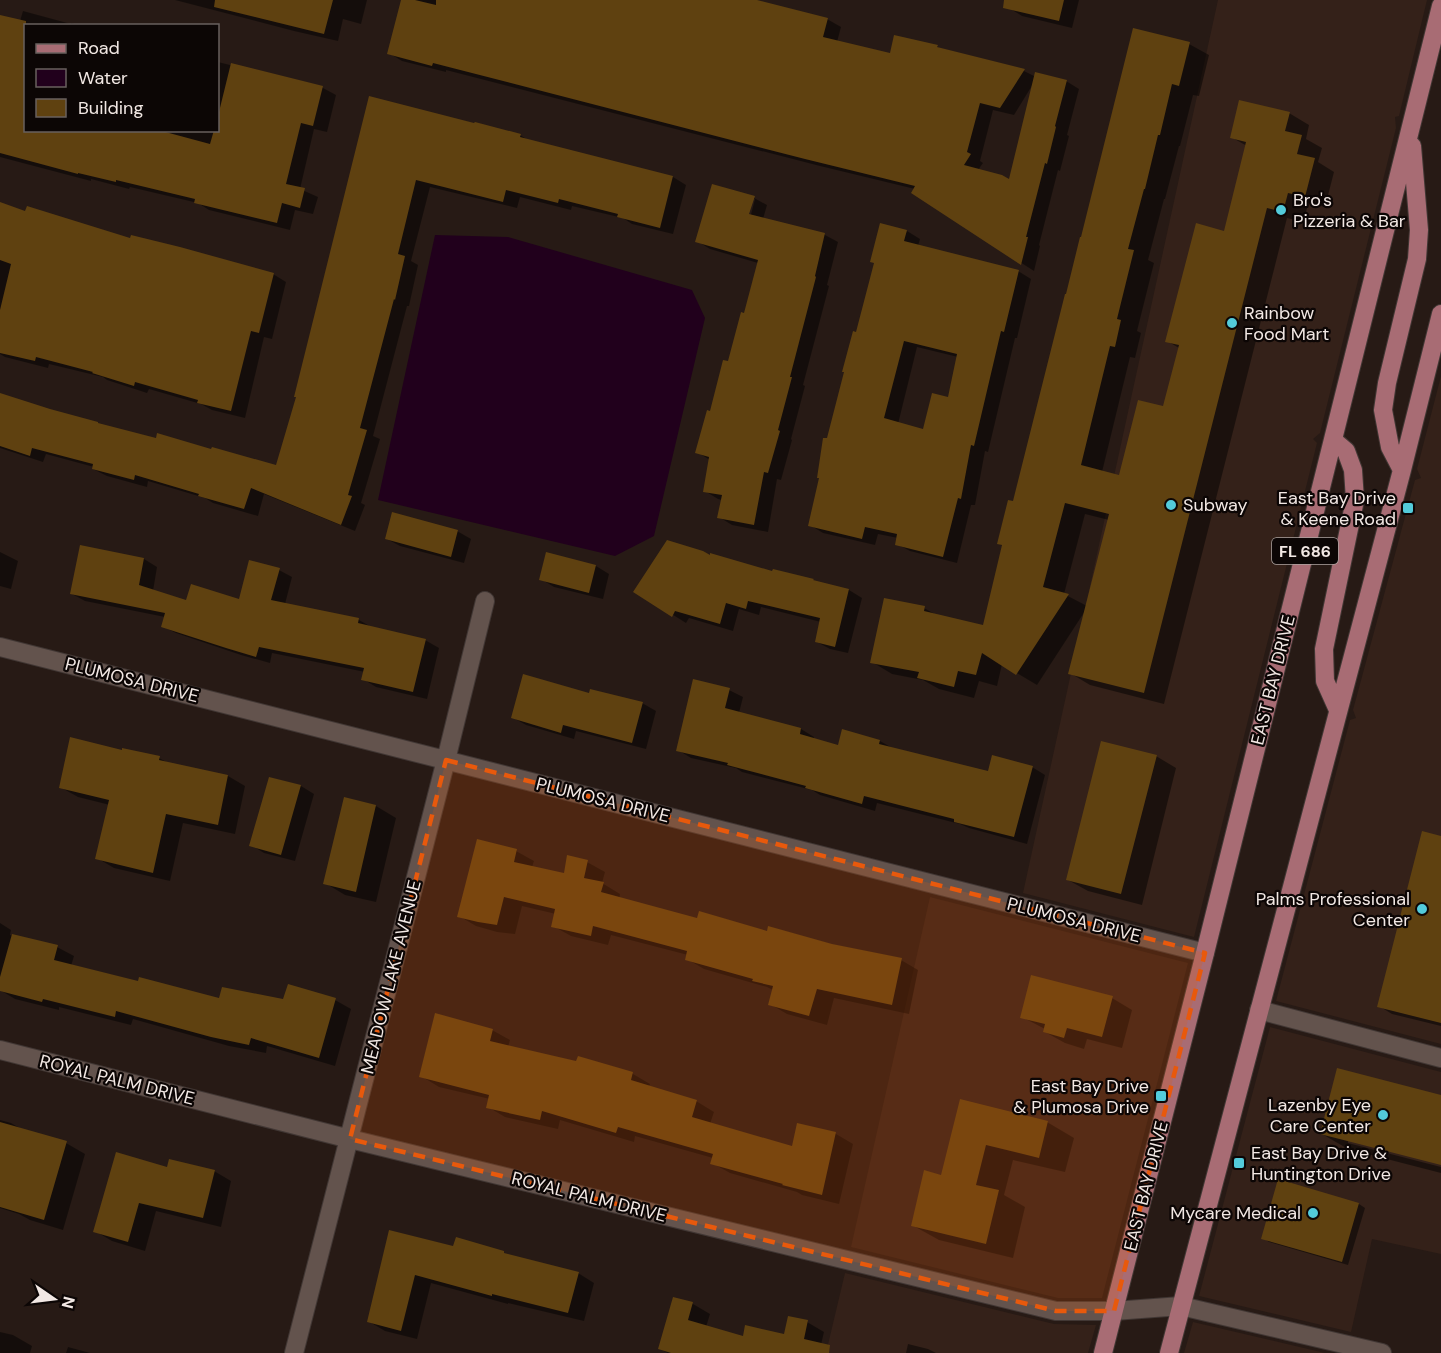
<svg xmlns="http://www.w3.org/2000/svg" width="1441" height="1353" font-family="'DM Sans',sans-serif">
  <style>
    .built { fill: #342119 }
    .water { fill: #21001c }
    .shadow { fill: #0007; fill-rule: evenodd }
    .building { fill: #5f4110; fill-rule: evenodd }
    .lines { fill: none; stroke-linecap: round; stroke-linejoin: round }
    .minor-casing { stroke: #413734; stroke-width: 20 }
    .primary-casing { stroke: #413734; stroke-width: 20 }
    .minor { stroke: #63534d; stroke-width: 18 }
    .primary { stroke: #a86c74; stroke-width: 18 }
    .marked { fill: #e8590c; fill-opacity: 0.2; stroke: #e8590c; stroke-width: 4.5; stroke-dasharray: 12 8; stroke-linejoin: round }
    .poi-dot { fill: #53cbda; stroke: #0c0605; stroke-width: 2 }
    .labels { text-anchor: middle; stroke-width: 4.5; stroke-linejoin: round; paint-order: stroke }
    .shield { fill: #0c0605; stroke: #ada4a1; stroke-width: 1.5 }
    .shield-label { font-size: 16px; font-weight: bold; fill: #f2e8e4 }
    .poi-label { font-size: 18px; fill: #f2e8e4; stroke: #0c0605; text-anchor: end }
    .street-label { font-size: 18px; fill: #f2e8e4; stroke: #0c0605 }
  </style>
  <rect width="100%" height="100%" fill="#271a15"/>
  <path class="built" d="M1218 0H1427L1399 116 1395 117 1396 128 1320 433 1313 439 1317 443 1194 937 1023 893Z
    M1441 376V1044L1276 1001 1350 720 1356 718 1353 710 1415 480 1421 478 1417 469Z
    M930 897 1188 963 1102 1298H1058L851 1247Z
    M1270 1027 1441 1072V1254L1372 1239 1351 1332 1199 1296Z
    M845 1273 1054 1324 1096 1325 1088 1353H826Z
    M1193 1322 1325 1353H1184Z"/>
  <path class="water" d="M435 235 508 237 692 290 705 318 654 536 615 556 378 500Z"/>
  <path class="shadow" d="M175 0H367L361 24 343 19 338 41 294 31Z
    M402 0H750L827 19 841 27 837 42 891 55 895 36 937 47 945 51 1024 71 1036 77 1066 81 1079 89 1067 135 1069 136 1060 171 1058 170 1039 245 1040 246 1034 271 913 193 915 189 820 166 446 70V72L402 61 389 53ZM1033 84 1010 181 978 170 983 163 980 161 993 110 1014 115Z
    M1011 0H1079L1072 28 1022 16 1009 8Z
    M23 11 71 24V23L82 26H26V130H218V62L323 88 336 95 327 132 314 129 300 189 318 197 313 214 295 210 290 230 209 210 198 203 130 187 129 189 91 179V181L0 157V16L20 21Z
    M1189 44 1209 55 1199 96 1193 95 1180 146H1179L1165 199H1164L1148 260 1154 263 1137 331 1141 333 1135 358 1130 357 1102 472 1120 476 1165 408 1179 348 1167 341 1225 232 1247 146 1231 137 1289 113 1309 125 1306 139 1322 148 1318 162 1334 172 1325 207 1308 203 1304 222 1287 218 1164 704 1090 685 1070 673 1085 611 1037 685 1002 664 997 686 979 681 974 698 939 689 923 680 892 674 872 662 924 608 938 616 984 627 1003 546 998 543 1014 503 1066 295ZM1085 514 1109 520 1087 606 1064 594Z
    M370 98 520 135 531 142 673 177 686 185 673 234 632 224 623 218 572 206 571 210 520 197 517 208 430 187 411 261 418 265 409 306H407L373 436 380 439 361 503 365 505 355 531 264 494 258 516 213 503 205 498 148 481 147 487 107 476 93 469 94 467 46 454 43 462 0 448V398L157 440 212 451 277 467 297 397Z
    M713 186 754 198 767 205 763 219 825 235 838 242 827 285 829 286 803 385 805 386 791 439 792 440 781 480 777 479 768 532 732 525 719 517 722 500 718 499 705 491 710 460 697 452 708 412H711L724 361 729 363 742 314 745 315 758 263 710 249 697 241ZM752 199H755L749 222 746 221Z
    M0 204 26 213 132 240 273 274 286 282 272 339 264 337 245 418 212 410 201 404 149 389 147 393 107 380 103 377 49 364 48 368 5 357 0 354Z
    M907 231 920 239 918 246 1018 271 1031 279 1017 338H1015L988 452 985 451 975 505H971L957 563 910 551 897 544 898 538 878 534 875 545 823 533 810 525 828 440 857 334ZM917 347 958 357 949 399 924 431 898 424Z
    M457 531 471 539 464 563 400 546 387 539Z
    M81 547 144 559 157 567 153 591 187 602 240 601 279 570 292 577 285 604 359 620 373 628 425 640 439 648 427 699 376 687 363 679 365 672 272 653 270 663 241 655 176 633 162 626 165 617 85 601 72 594Z
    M0 552 18 561 11 589 0 586Z
    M711 557 849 590 862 598 848 653 830 649 817 642 821 622 761 607 759 615 739 609 733 631 689 618 686 623 635 591Z
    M596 566 609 574 603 599 554 587 541 579Z
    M729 690 743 697 739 713 801 729 814 737 813 739 839 747 880 741 894 749 989 773 1032 767 1045 775 1027 844 969 828 960 824 877 803 875 811 820 795 812 790 742 772 736 768 691 758 678 750Z
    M590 695 642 703 656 711 646 749 576 731 574 739 526 725 512 717Z
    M1156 756 1176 768 1142 905 1088 891 1068 880Z
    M159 758 170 764 228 776 245 786 235 834 183 823 170 881 114 868 97 858 110 805 78 797 60 787Z
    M270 778 301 786 314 794 295 861 264 853 251 845Z
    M376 806 396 818 376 902 345 895 325 883Z
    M1441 837V1026L1392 1014 1379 1006Z
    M516 851 534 861 532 867 565 875 587 862 605 872 602 883 620 894 619 899 698 920 901 960 918 970 909 1014 834 998 827 1025 787 1014 770 1004 773 990 767 987 704 969 687 959 688 955 611 935 608 945 571 936 553 926 556 914 522 906 515 934 497 932 476 926 459 916Z
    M0 923 11 930 10 935 57 947 74 956 71 966 139 983 221 1000 284 1001 335 1000 351 1009 335 1066 267 1046 266 1053 229 1046 133 1019 131 1025 59 1007V1010L15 999 0 990Z
    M1112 998 1132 1010 1122 1048 1087 1039 1084 1049 1065 1043 1045 1032V1029L1022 1017Z
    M492 1030 510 1040 508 1047 577 1063 579 1058 633 1074 650 1084 649 1087 696 1101 714 1112 710 1124 793 1148 798 1125 836 1134 853 1144 839 1204 802 1195 797 1192 730 1173 712 1163 713 1158 635 1136 634 1142 560 1120 558 1129 505 1117 488 1107 490 1099 439 1087 421 1076Z
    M1441 1096V1163L1348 1140V1143L1441 1167V1173L1348 1149 1322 1134Z
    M961 1101 1047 1122 1074 1138 1065 1172 1013 1160 1004 1195 1025 1207 1013 1258 939 1240 912 1225 942 1176Z
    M0 1120 11 1123 23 1130 66 1143 85 1154 63 1230 30 1220 19 1214 0 1208Z
    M168 1169 214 1171 231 1181 221 1227 156 1211 145 1251 112 1241 95 1231Z
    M1359 1204 1365 1208 1348 1265 1269 1242 1263 1238Z
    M391 1232 454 1248 508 1255 578 1273 594 1283 584 1321 508 1303V1304L431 1283 417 1339 385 1331 368 1321Z
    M674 1299 693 1304 710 1314 706 1327 744 1337 785 1336 807 1322 824 1332 819 1353H668L660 1349Z
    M0 1332 13 1335 32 1346 30 1353H0Z
    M908 1344 928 1349 936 1353H906Z
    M68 1347 90 1353H66Z"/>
  <path class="building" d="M215 0H333L324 34 214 7Z
    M401 0H415L436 5V0H757L828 18 823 37 890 53 894 35 938 45 937 47 1025 69 1000 108 980 103 967 152 971 154 964 165 1002 175 1009 179 1035 72 1067 80 1055 126 1056 127 1047 164 1045 163 1026 237H1028L1021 265 911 193 915 186 805 159 433 63 432 66 387 54Z
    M1004 0H1064L1059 21 1003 8Z
    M0 15 26 21V130H158L210 144 214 130H218V116L231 63 323 86 313 126 301 123 286 184 305 188 300 208 282 203 277 223 194 203 195 199 116 180V182L78 173V174L0 153Z
    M1133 28 1190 42 1179 86 1172 84 1160 135H1158L1145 189H1144L1128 249 1134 250 1117 319 1121 320 1115 347 1110 346 1081 465 1119 475 1138 400 1163 406 1179 345 1165 342 1196 223 1224 231 1246 142 1230 138 1239 100 1290 112 1285 131 1302 135 1297 154 1315 158 1305 197 1288 193 1283 212 1267 208 1144 693 1068 674 1109 514 1065 503 1043 587 1069 594 1016 675 982 653 976 675 958 671 954 687 917 678 919 672 870 663 884 598 925 606 924 611 983 625 1002 545 997 544 1008 500 1013 501 1065 294H1066L1080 237H1081Z
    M369 96 474 123 475 122 521 134 520 137 673 176 660 228 617 217 618 214 559 199 558 203 506 190 503 202 416 180 398 254 405 256 395 300 394 299 360 428 367 430 348 495 352 496 341 525 251 488 244 509 198 496 199 494 135 475 134 480 92 469 93 464 32 448 30 456 0 446V393L50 409 98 422V423L156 438 157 433 211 449 212 447 276 465 296 397H294Z
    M712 184 755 196 749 214 825 233 815 276 816 277 790 377H792L778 430 780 431 768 473 764 472 754 525 717 518 722 495 703 492 709 457 695 453 707 410 710 411 723 360 728 361 741 312 744 313 758 260 695 242Z
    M0 202 25 211 27 206 130 238 131 235 180 247 274 273 259 333 251 331 231 411 197 403 198 400 135 382 134 386 92 373 93 372 36 357 35 361 0 353V310L11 264 0 260Z
    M880 223 907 230 904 241 1019 270 1004 332 1001 331 974 446 971 445 961 499 958 498 943 557 895 545 897 534 865 527 862 539 808 526 819 478H817L823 438H827L844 372H842L853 331 856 332 874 263 870 262ZM904 341 957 354 948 397 932 393 923 429 884 418Z
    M392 512 458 530 451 557 385 539Z
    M667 540 703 551 710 555V553L772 571 773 569 814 579 813 580 849 589 835 647 815 642 820 618 748 601 746 609 726 603 720 624 675 611 672 617 633 592Z
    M80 545 144 558 139 585 186 600 191 584 239 599 249 560 280 568 271 600 359 618 358 623 426 639 413 692 361 680 364 668 259 647 256 657 226 648 161 627 165 613 70 594Z
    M546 552 596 565 589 593 539 580Z
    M523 674 589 693 590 689 643 702 632 743 563 725 561 733 511 718Z
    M693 679 730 688 725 708 801 728 800 734 838 745 842 729 880 740 879 744 988 771 992 755 1033 766 1014 837 954 822V819L864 796 862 804 805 788 806 786 727 765 728 763 676 751Z
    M70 737 122 750V748L160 756 159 760 228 775 218 825 166 814 153 873 95 859 109 800 59 788Z
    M1101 741 1157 755 1121 894 1066 880Z
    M269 777 301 785 281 855 249 846Z
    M344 797 376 805 356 892 323 884Z
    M1422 831 1441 836V1023L1377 1007Z
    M477 839 517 849 514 862 564 873 567 855 588 860 584 878 604 882 601 892 697 918 699 911 767 931 768 926 832 944 902 958 892 1005 817 989 809 1016 768 1005 773 986 752 981 753 979 685 960 687 951 593 926 591 936 551 927 555 909 504 897 497 925 478 922 457 917Z
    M12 934 58 945 54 960 138 981 139 977 219 998 222 987 283 999 288 984 336 998 319 1058 251 1038 249 1045 211 1037 116 1011 115 1017 43 999 42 1002 0 991V977Z
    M1031 975 1113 996 1102 1037 1067 1028 1064 1038 1043 1032 1045 1024 1020 1018Z
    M435 1013 493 1029 490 1041 576 1061 578 1056 633 1072 631 1080 697 1100 692 1117 792 1146 797 1123 836 1132 822 1195 782 1185 783 1184 710 1164 713 1154 618 1127 616 1133 542 1111 540 1120 486 1108 489 1095 419 1077Z
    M1337 1068 1441 1095V1165L1320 1134Z
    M960 1099 1048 1121 1039 1158 986 1145 976 1185 999 1190 986 1244 911 1226 924 1170 941 1175Z
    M0 1122 67 1141 44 1220 0 1207Z
    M116 1152 167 1167 169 1159 215 1170 203 1218 139 1203 128 1242 93 1232Z
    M1278 1179 1359 1203 1342 1262 1261 1239Z
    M389 1230 453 1246 456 1237 504 1251V1253L579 1272 568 1313 492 1294V1296L415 1275 401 1331 367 1322Z
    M673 1297 693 1302 688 1320 743 1336 745 1325 784 1334 788 1316 808 1320 804 1339 830 1345 829 1353H671L658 1349Z"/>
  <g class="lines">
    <g class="minor-casing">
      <path id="minor" d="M0 647 1205 953
        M1259 1010 1441 1058
        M0 1050 350 1139 1056 1311H1114L1181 1306 1382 1353
        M294 1353 446 760 485 601"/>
    </g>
    <g class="primary-casing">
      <path id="primary" d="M1333 440 1346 451 1353 470 1355 500 1324 649 1325 681 1338 710
        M1402 470 1390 447 1383 410 1387 383 1417 259 1419 230 1412 146
        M1103 1353 1205 953 1441 6
        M1169 1353 1402 470 1441 314"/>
    </g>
    <use href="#minor" class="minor"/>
    <use href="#primary" class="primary"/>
  </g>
  <path class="marked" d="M446 760 1205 953 1114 1311H1056L350 1139Z"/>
  <g class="poi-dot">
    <circle cx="1281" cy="210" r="6"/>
    <circle cx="1232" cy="323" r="6"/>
    <circle cx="1171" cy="505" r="6"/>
    <rect x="1402" y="502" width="12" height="12" rx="3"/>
    <circle cx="1422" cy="909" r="6"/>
    <rect x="1155" y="1090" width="12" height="12" rx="3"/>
    <circle cx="1383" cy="1115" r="6"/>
    <rect x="1233" y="1157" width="12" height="12" rx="3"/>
    <circle cx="1313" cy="1213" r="6"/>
  </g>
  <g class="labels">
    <rect class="shield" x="1272" y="538" width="66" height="26" rx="4.5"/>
    <g class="shield-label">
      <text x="1305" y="557">FL 686</text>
    </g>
    <g class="poi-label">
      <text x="1293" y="206" text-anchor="start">Bro's<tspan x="1293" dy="21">Pizzeria &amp; Bar</tspan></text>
      <text x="1244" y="319" text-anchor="start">Rainbow<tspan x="1244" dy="21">Food Mart</tspan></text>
      <text x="1396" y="504">East Bay Drive<tspan x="1396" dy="21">&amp; Keene Road</tspan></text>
      <text x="1183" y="511" text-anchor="start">Subway</text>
      <text x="1410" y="905">Palms Professional<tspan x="1410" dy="21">Center</tspan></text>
      <text x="1149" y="1092">East Bay Drive<tspan x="1149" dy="21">&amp; Plumosa Drive</tspan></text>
      <text x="1371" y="1111">Lazenby Eye<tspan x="1371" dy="21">Care Center</tspan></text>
      <text x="1251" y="1159" text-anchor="start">East Bay Drive &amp;<tspan x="1251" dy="21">Huntington Drive</tspan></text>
      <text x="1301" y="1219">Mycare Medical</text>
    </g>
    <g class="street-label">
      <text transform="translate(132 680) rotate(14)" y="6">PLUMOSA DRIVE</text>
      <text transform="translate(1273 680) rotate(-76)" y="6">EAST BAY DRIVE</text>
      <text transform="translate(603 800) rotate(14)" y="6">PLUMOSA DRIVE</text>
      <text transform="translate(1074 920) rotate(14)" y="6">PLUMOSA DRIVE</text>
      <text transform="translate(391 977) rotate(-76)" y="6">MEADOW LAKE AVENUE</text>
      <text transform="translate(117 1080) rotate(14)" y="6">ROYAL PALM DRIVE</text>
      <text transform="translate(1146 1186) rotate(-76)" y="6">EAST BAY DRIVE</text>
      <text transform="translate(589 1197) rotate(14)" y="6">ROYAL PALM DRIVE</text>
    </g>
  </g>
  <rect x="24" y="24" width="195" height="108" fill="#0c0605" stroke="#68605e" stroke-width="1.5"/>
  <rect x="36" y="44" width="30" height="9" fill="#a86c74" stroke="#68605e" stroke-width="1.5"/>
  <text x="78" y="54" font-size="18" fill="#f2e8e4">Road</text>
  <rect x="36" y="69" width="30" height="18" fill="#21001c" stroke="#68605e" stroke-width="1.5"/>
  <text x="78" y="84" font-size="18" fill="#f2e8e4">Water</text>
  <rect x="36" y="99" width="30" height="18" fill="#5f4110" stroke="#68605e" stroke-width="1.5"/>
  <text x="78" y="114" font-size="18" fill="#f2e8e4">Building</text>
  <g transform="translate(54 1299) rotate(104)" stroke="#0c0605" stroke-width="4.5" paint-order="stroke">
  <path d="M0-4.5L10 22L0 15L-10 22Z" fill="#f2e8e4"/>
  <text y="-9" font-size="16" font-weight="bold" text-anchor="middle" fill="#f2e8e4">N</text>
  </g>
</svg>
